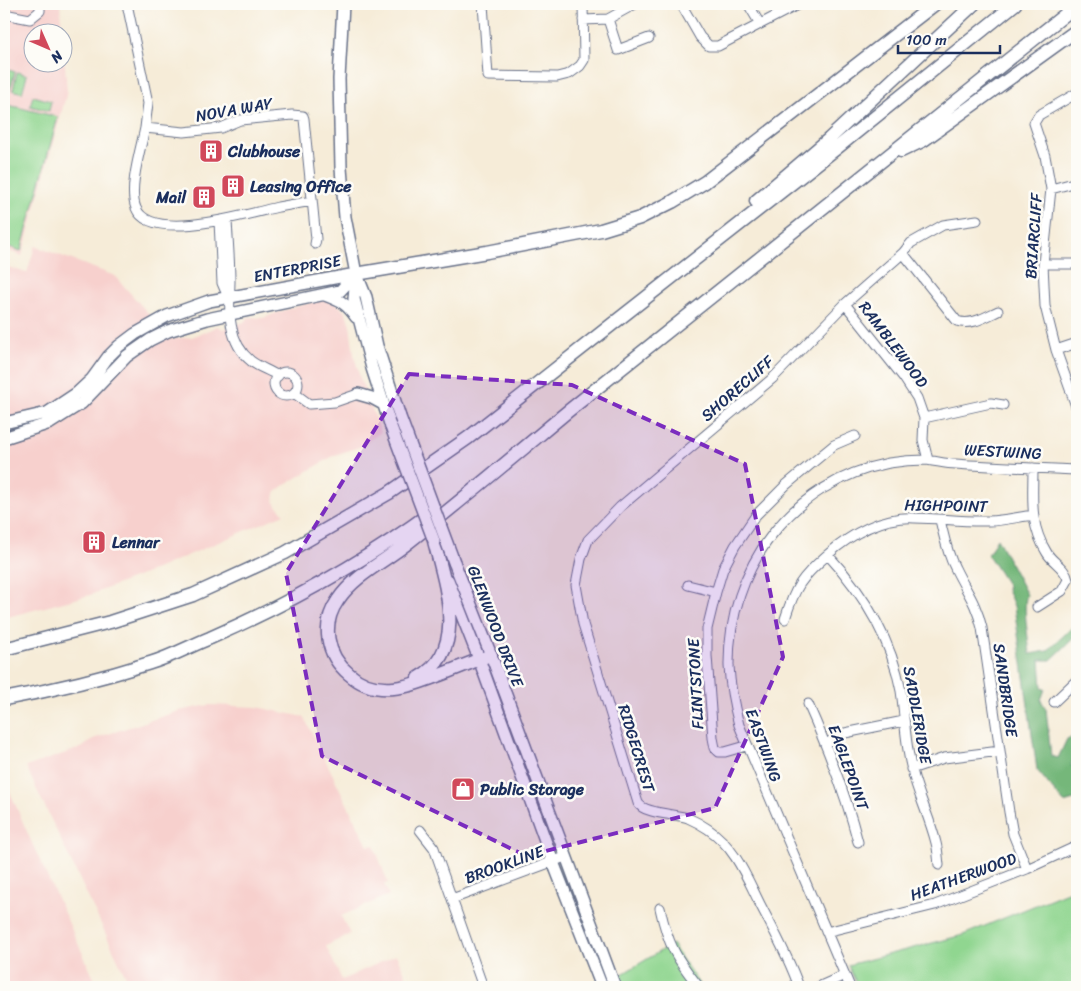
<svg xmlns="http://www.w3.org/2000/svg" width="1081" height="991" font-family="Sriracha,sans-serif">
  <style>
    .built { fill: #f7d0cd }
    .green { fill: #90d690; stroke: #568277 }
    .forest { fill: #74b77a; stroke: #48736c }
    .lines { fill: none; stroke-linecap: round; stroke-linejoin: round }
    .minor-casing { stroke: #687189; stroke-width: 11 }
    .major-casing { stroke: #687189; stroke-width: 14 }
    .highway-casing { stroke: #687189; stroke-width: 15 }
    .minor { stroke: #fff; stroke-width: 9 }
    .major { stroke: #fff; stroke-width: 11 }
    .highway { stroke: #fff; stroke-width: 12 }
    .major-bridge-casing { stroke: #687189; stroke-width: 14; stroke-linecap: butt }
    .major-bridge { stroke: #fff; stroke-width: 11 }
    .marked { fill: #7b2cbf; fill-opacity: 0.2; stroke: #7b2cbf; stroke-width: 4; stroke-dasharray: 10 6; stroke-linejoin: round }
    .labels { text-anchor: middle; stroke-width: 5; stroke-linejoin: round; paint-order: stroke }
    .street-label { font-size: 16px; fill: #1b2f5e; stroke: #fdfcf7 }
    .poi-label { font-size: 16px; font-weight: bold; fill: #1b2f5e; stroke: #fdfcf7; text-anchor: start }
  </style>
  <rect width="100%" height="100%" fill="#fdfcf7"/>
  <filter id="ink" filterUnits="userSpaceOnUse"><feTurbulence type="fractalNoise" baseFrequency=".02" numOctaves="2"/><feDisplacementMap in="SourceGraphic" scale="10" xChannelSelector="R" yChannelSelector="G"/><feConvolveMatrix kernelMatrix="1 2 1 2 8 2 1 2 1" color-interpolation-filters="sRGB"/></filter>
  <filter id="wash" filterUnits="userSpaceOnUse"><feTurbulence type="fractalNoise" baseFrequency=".0096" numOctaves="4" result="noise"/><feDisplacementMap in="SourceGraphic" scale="20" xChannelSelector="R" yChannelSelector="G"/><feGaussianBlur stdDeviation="1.12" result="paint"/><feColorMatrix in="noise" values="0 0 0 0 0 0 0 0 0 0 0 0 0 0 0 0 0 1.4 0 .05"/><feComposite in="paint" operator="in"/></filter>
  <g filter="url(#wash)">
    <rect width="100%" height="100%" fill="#f6ecd8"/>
    <path class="built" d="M4 4H60L62 32H32V62H62L63 40 67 92 22 256 4 249Z
      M35 246 115 276 171 339 192 337 205 332 217 326 223 329 244 322 249 317 263 318 285 310 324 299 336 303 346 313 350 325 354 355 360 378 381 432 362 446 335 455 285 485 275 493 274 502 284 514 147 573 90 595 4 618V266L27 273Z
      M209 705 257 707 304 717 368 846 374 845 388 883 384 884 389 895 341 916 350 934 326 946 342 980 396 955 412 987H131L26 767 83 747 93 739 179 711Z
      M4 778 31 841 98 987H4Z"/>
    <path class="green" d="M6 69 15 72 10 90 4 88V78Z
      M17 72 27 75 22 93 13 90Z
      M33 96 51 101 49 111 30 106Z
      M4 104 58 117 21 251 4 245Z
      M1077 888V987H858L848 965 963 935Z
      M672 944 701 987H623L619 976Z"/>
    <path class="forest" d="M997 538 1027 595C1022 605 1029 641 1030 654L1047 651 1077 623V635L1051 660H1040L1042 688 1045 689 1041 700 1046 709 1051 756 1058 758 1067 739 1077 734V752L1071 765 1077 768V799L1064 803 1037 770 1014 606 1007 589 1008 586 988 555Z"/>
  </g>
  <g filter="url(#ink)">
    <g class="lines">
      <g class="minor-casing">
        <path id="minor" d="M127 4 148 103 145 128
          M483 4 488 76 557 77 569 74 580 66 584 60 583 4
          M681 4 700 37 709 46H718L799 4
          M748 4 760 24
          M4 14 30 19 40 11V4
          M608 19 618 50 649 38
          M583 20 608 19 635 4
          M1077 93 1039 115 1034 123 1045 156 1051 189 1043 264 1045 306 1056 350 1077 409
          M1051 189 1077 182
          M312 201C301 203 289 205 278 207 251 213 150 244 136 208 128 189 141 148 145 128L184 132 221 128 240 120 292 115 303 116 304 119 316 239 315 244
          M227 220C228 240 230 261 230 282 229 309 227 342 251 361 258 367 269 370 278 376
          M219 221 222 283 228 297
          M903 253 957 321C971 326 985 317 998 311
          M1043 264H1077
          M845 304 904 378 917 398 924 418 923 440 928 460
          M1056 350 1077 343
          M274 384a12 12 0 1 1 24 0a12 12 0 1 1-24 0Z
          M294 393 309 404 335 402 358 394
          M924 418 991 403 1003 405
          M1033 468C1033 499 1029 524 1047 553 1053 563 1066 568 1068 580L1062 591 1037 607
          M940 520C944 536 947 553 955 568 966 591 976 602 982 628L1009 812 1013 834 1027 869
          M828 555C864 594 891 638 901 691 905 717 905 744 912 770 918 795 930 818 936 843 938 850 938 858 939 865
          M688 585 716 592
          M785 619C795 587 801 578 826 556 850 535 881 516 915 518 939 518 963 522 988 521 1003 521 1018 517 1033 515
          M1054 702 1077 680
          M808 704C828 749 846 795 858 842
          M826 744 845 733 904 721
          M746 746 725 752H719L715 748 713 738 707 656V629L716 592 723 569 735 546 756 515 786 485 817 459 834 445 855 436
          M911 769 944 758 1000 751
          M420 830 434 848 483 987
          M452 899 565 857
          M660 908C668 945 676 958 699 987
          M826 932 935 905 1027 869 1077 846
          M799 987C789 958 774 931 760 904 746 876 735 847 708 829 702 825 695 821 688 818 676 814 644 814 638 803L583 624 576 585 581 559 588 540 620 507 773 378 845 304 903 253 911 243 943 225 977 220
          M818 987 845 975
          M850 987 739 725C734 706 730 686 729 666 728 568 791 482 889 463 901 461 914 460 926 460 936 461 946 464 956 464 997 467 1037 468 1077 470"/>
      </g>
      <g class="major-casing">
        <path id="major" d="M343 4 339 79 341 168 345 217 356 274 354 299 372 368 391 427
          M357 275 366 297 377 346 400 417
          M325 295C341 301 346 303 356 317
          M358 394 372 398 383 404
          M4 423 47 413 77 393 92 379 108 357 119 346 135 334 167 316 209 301 356 274
          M4 438 50 423 69 411 82 403 127 356 150 340 168 331 207 319 340 291 356 274
          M454 562 491 655 615 987
          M448 580 479 659 553 862 602 987"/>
      </g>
      <g class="highway-casing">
        <path id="highway" d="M901 151 924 140 1077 30
          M756 201 829 139 974 4
          M356 274 487 252 601 230 640 218 672 202 705 182 935 4
          M4 649 110 622 193 595 285 553 389 493 468 438 610 326 838 147 1015 4
          M491 655C475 661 460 667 445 673 413 685 378 700 349 674 326 655 321 624 338 600 354 576 383 562 405 545 460 502 513 457 567 412L1077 5
          M418 678C469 651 445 584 434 541
          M4 699C53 690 103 678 150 663 171 657 190 646 210 638 288 604 364 562 433 511"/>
      </g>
      <use href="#minor" class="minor"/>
      <use href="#major" class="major"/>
      <use href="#highway" class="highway"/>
      <g class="major-bridge-casing">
        <path id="major-bridge" d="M400 417 454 562
          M391 427 434 541"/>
      </g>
      <use href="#major-bridge" class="major-bridge"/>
    </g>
  </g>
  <path class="marked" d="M409 374 572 385 745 464 783 657 715 808 526 856 322 756 286 573Z"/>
  <defs>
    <g id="building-square" transform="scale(1.25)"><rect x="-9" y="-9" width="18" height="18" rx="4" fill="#d1495b" stroke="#fdfcf7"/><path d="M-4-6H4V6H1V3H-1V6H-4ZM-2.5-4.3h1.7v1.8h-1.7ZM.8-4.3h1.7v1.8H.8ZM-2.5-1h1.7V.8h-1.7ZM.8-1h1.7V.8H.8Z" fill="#fff"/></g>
    <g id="shop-square" transform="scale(1.25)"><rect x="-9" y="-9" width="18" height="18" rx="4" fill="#d1495b" stroke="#fdfcf7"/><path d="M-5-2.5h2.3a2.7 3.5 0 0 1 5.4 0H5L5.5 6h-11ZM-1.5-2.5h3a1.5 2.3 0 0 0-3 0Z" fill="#fff"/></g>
  </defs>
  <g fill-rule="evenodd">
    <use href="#building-square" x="211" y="151"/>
    <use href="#building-square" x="233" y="186"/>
    <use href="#building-square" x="204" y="197"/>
    <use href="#building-square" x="94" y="542"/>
    <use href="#shop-square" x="463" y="789"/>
  </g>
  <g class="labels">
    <g class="street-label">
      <text transform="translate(234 109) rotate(-10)" y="6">NOVA WAY</text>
      <text transform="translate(1033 236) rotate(-86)" y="6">BRIARCLIFF</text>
      <text transform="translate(297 268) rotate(-11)" y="6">ENTERPRISE</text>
      <text transform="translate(894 344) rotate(53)" y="6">RAMBLEWOOD</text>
      <text transform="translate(737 388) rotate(-41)" y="6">SHORECLIFF</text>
      <text transform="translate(1003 451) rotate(3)" y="6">WESTWING</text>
      <text transform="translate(946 505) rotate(1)" y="6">HIGHPOINT</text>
      <text transform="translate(496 626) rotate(69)" y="6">GLENWOOD DRIVE</text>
      <text transform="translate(695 684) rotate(-93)" y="6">FLINTSTONE</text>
      <text transform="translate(1006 690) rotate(82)" y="6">SANDBRIDGE</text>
      <text transform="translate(918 715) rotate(80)" y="6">SADDLERIDGE</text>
      <text transform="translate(764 745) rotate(70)" y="6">EASTWING</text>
      <text transform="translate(637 748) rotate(73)" y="6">RIDGECREST</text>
      <text transform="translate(849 767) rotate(70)" y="6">EAGLEPOINT</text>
      <text transform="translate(504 864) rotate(-20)" y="6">BROOKLINE</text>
      <text transform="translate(963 876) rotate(-20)" y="6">HEATHERWOOD</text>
    </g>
    <g class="poi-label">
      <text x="228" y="157">Clubhouse</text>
      <text x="250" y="192">Leasing Office</text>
      <text x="186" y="203" text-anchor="end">Mail</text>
      <text x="112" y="548">Lennar</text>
      <text x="480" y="795">Public Storage</text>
    </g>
  </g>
  <rect width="1081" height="991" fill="none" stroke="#fdfcf7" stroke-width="20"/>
  <g transform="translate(48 48) rotate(135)"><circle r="24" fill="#fdfcf7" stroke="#a3aaba"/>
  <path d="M0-4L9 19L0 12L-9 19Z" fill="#d1495b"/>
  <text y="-8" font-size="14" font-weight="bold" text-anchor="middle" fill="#1b2f5e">N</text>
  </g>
  <path d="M898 45v8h102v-8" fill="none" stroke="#1b2f5e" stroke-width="2.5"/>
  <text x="906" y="45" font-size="15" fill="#1b2f5e" stroke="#fdfcf7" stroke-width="4" paint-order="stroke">100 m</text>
</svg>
